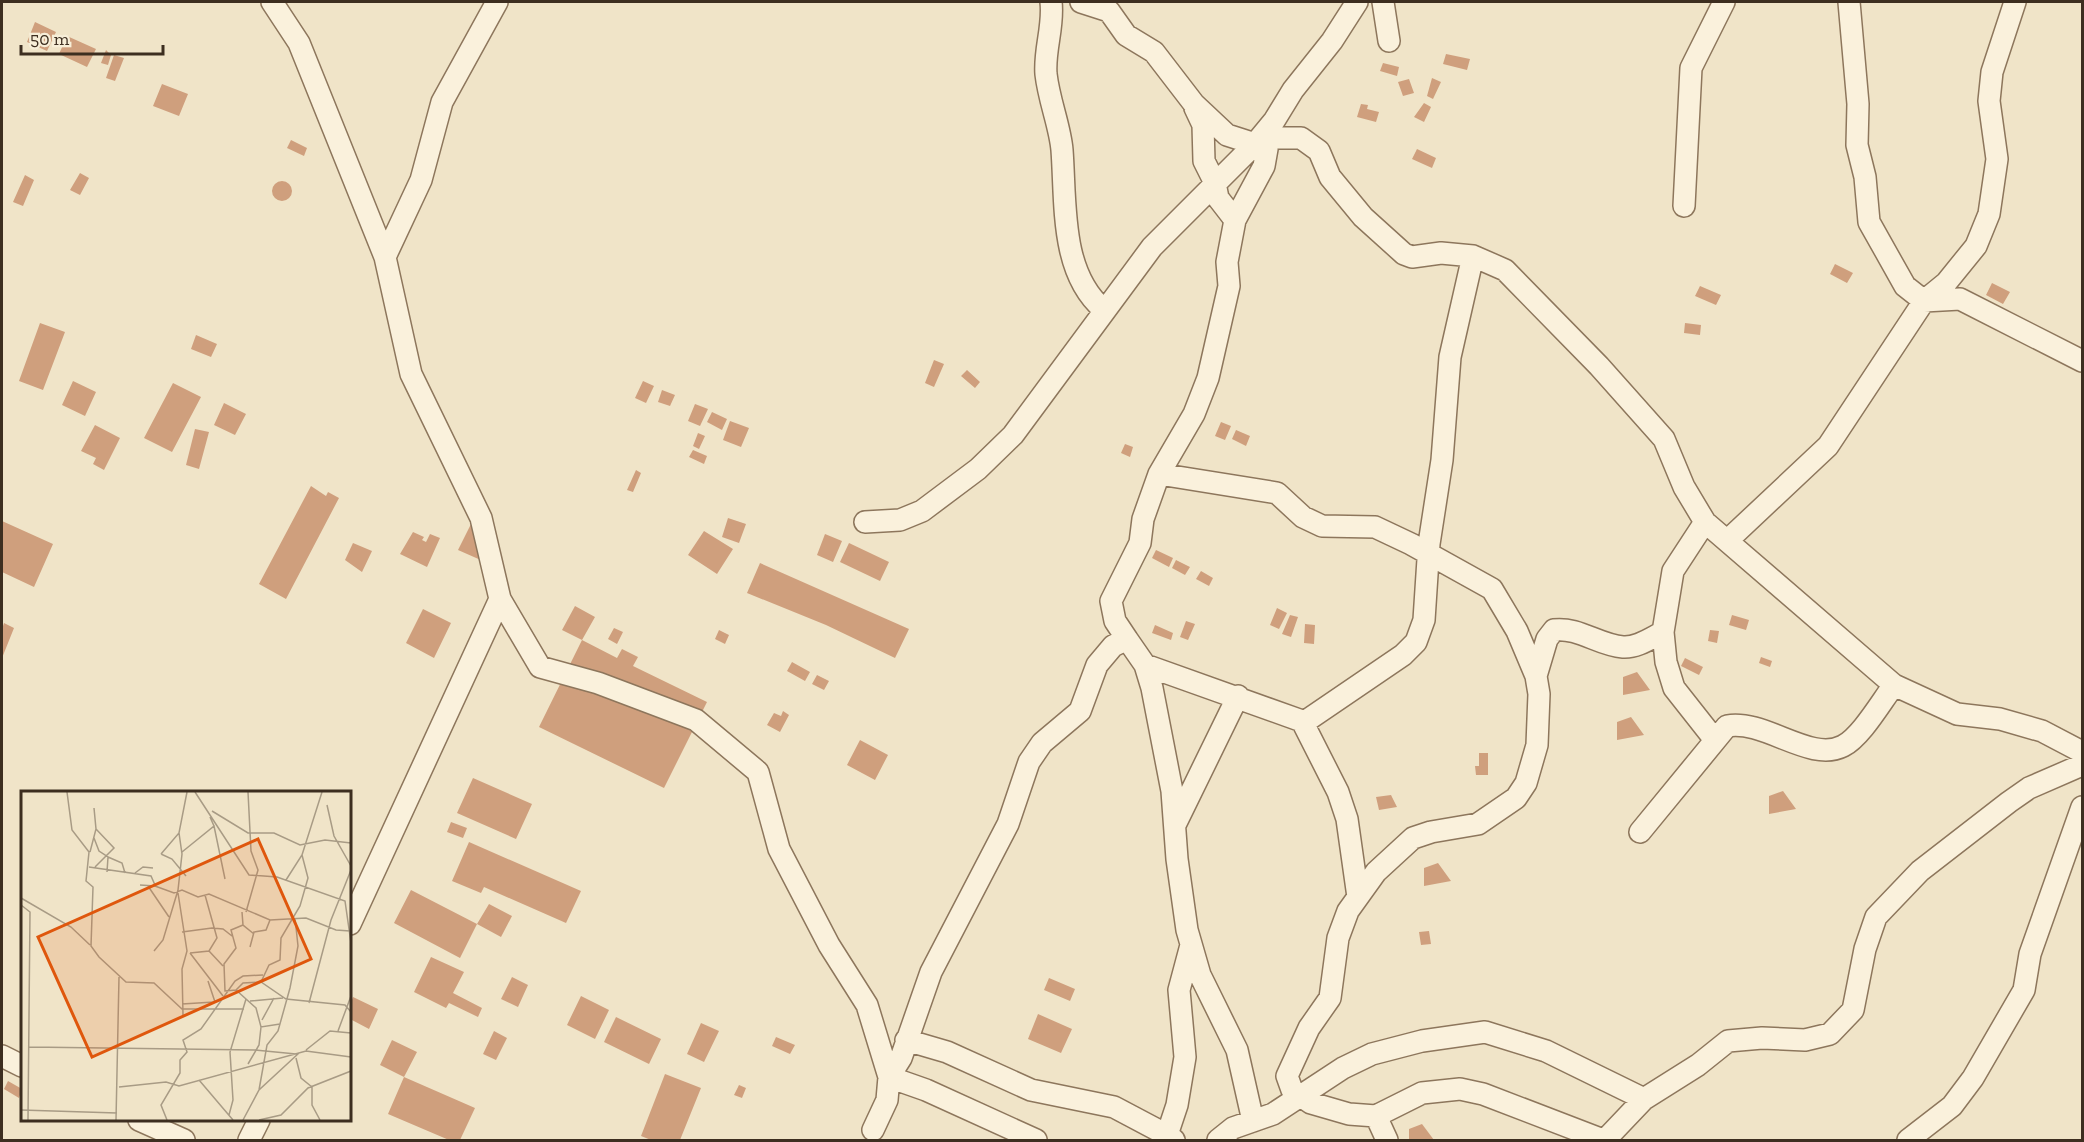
<svg xmlns="http://www.w3.org/2000/svg" width="2084" height="1142" font-family="'Zilla Slab',serif">
  <style>
    .building { fill: #cf9f7d }
    .lines { fill: none; stroke-linecap: round; stroke-linejoin: round }
    .minor-casing { stroke: #8d765c; stroke-width: 24 }
    .minor { stroke: #faf1dc; stroke-width: 21 }
    .inset-road { fill: none; stroke: #a89b85; stroke-width: 1.5 }
    .view { fill: #df570d; fill-opacity: 0.15; stroke: #df570d; stroke-width: 3 }
    .inset-edge { fill: none; stroke: #3d2e20; stroke-width: 3 }
  </style>
  <rect width="100%" height="100%" fill="#f0e4c8"/>
  <path class="building" d="M35 22 56 32 47 51 27 42Z
    M67 36 96 49 87 67 59 54Z
    M106 50 111 55 108 65 101 63Z
    M1446 54 1470 59 1467 70 1443 64Z
    M114 55 124 58 115 81 106 78Z
    M1383 63 1399 67 1397 76 1380 71Z
    M1432 78 1441 82 1433 99 1427 96Z
    M1409 79 1414 93 1403 96 1398 82Z
    M162 84 188 94 179 116 153 106Z
    M1424 103 1431 107 1424 122 1414 117Z
    M1361 104 1368 105 1367 109 1379 112 1376 122 1357 117Z
    M291 140 307 148 304 156 287 148Z
    M1417 149 1436 158 1432 168 1412 159Z
    M80 173 89 178 80 195 70 190Z
    M25 175 34 180 23 206 13 202Z
    M272 191a10 10 0 1 1 20 0a10 10 0 1 1-20 0Z
    M1835 264 1853 273 1847 283 1830 274Z
    M1992 283 2010 292 2003 304 1986 295Z
    M1700 286 1721 295 1716 305 1695 296Z
    M40 323 65 332 43 390 19 381Z
    M1685 323 1701 325 1700 335 1684 333Z
    M196 335 217 344 211 357 191 349Z
    M934 360 944 364 934 387 925 383Z
    M967 370 980 382 975 388 961 376Z
    M73 381 96 392 85 416 62 405Z
    M643 381 654 386 646 403 635 398Z
    M173 383 201 397 172 452 144 438Z
    M662 390 675 395 670 406 658 402Z
    M224 403 246 414 235 435 214 425Z
    M695 404 708 409 700 426 688 421Z
    M712 412 727 419 722 430 707 422Z
    M730 421 749 428 741 447 723 440Z
    M1221 422 1231 426 1225 440 1215 436Z
    M95 425 120 438 104 470 93 464 96 458 81 451Z
    M195 429 209 432 199 469 186 465Z
    M1236 430 1250 436 1246 446 1232 439Z
    M698 433 705 436 699 449 693 446Z
    M1125 444 1133 447 1130 457 1121 453Z
    M693 450 707 456 704 464 689 457Z
    M636 470 641 473 633 492 627 490Z
    M311 486 326 496 328 492 339 498 286 599 259 584Z
    M728 518 746 524 739 543 722 537Z
    M2 521 53 544 34 587 2 572Z
    M472 522 496 534 483 561 458 550Z
    M704 531 733 549 717 574 688 555Z
    M413 532 424 537 422 540 426 542 430 534 440 538 427 567 400 554Z
    M825 534 842 541 833 562 817 555Z
    M353 543 372 551 362 572 345 560Z
    M849 543 889 562 880 581 840 562Z
    M1156 550 1173 558 1169 567 1152 558Z
    M1176 560 1190 567 1185 575 1172 568Z
    M760 563 909 629 895 658 826 625 747 593Z
    M1201 571 1213 578 1209 586 1196 579Z
    M575 606 595 617 582 640 562 630Z
    M1277 608 1287 613 1279 629 1270 625Z
    M423 609 451 623 434 658 406 643Z
    M1290 615 1298 617 1291 637 1282 634Z
    M1732 615 1749 620 1746 630 1729 625Z
    M1186 621 1195 624 1188 640 1180 637Z
    M4 623 14 628 2 658V629Z
    M1305 624 1315 625 1314 644 1304 643Z
    M1155 625 1173 633 1171 640 1152 633Z
    M614 628 623 632 617 644 608 639Z
    M719 630 729 635 725 644 715 639Z
    M1710 630 1719 631 1717 643 1708 641Z
    M582 640 617 658 622 649 638 657 633 666 707 702 664 788 539 727Z
    M1761 657 1772 661 1770 667 1759 663Z
    M1685 658 1703 667 1699 675 1681 666Z
    M792 662 810 672 805 681 787 671Z
    M1637 672 1650 690 1623 695V677Z
    M817 675 829 681 824 690 812 684Z
    M783 711 789 715 780 732 767 725 774 713 781 716Z
    M1631 717 1644 735 1617 740V722Z
    M860 740 888 755 875 780 847 765Z
    M1479 753H1488V775H1476L1475 766H1479Z
    M473 778 532 804 516 839 457 813Z
    M1783 791 1796 809 1769 814V796Z
    M1391 795 1397 807 1379 810 1376 797Z
    M451 822 467 828 463 838 447 832Z
    M469 842 581 891 566 923 484 887 481 893 452 881Z
    M1438 863 1451 881 1424 886V868Z
    M411 890 477 924 460 958 394 923Z
    M489 904 512 916 501 937 477 924Z
    M1429 931 1431 944 1421 945 1419 932Z
    M431 957 464 972 453 993 482 1008 478 1017 449 1003 446 1008 414 992Z
    M512 977 528 985 518 1007 501 999Z
    M1049 978 1075 989 1070 1001 1044 990Z
    M581 996 609 1010 595 1039 567 1025Z
    M353 997 378 1009 369 1029 350 1019V1005Z
    M1038 1014 1072 1029 1061 1053 1028 1039Z
    M616 1017 661 1039 649 1064 604 1042Z
    M701 1023 719 1031 704 1062 687 1054Z
    M494 1031 507 1038 496 1060 483 1054Z
    M776 1037 795 1045 790 1054 772 1046Z
    M392 1040 417 1052 404 1077 475 1108 460 1140H449L388 1114 404 1077 380 1065Z
    M665 1074 701 1088 680 1140H651L641 1136Z
    M8 1081 22 1089 19 1098 4 1089Z
    M739 1085 746 1088 742 1098 734 1095Z
    M1422 1124 1434 1140H1409V1129Z"/>
  <g class="lines">
    <g class="minor-casing">
      <path id="minor" d="M272 2 299 43 385 257
        M497 2 442 102 421 180 385 257 411 374 481 518 500 599 540 667 598 683 696 720 758 772 779 849 829 945 867 1005 889 1077 926 1090 1036 1140
        M1051 2C1054 26 1044 50 1046 74 1049 101 1060 126 1062 150 1066 203 1060 272 1103 309
        M1081 2 1109 11 1126 35 1154 52 1194 104 1227 135 1255 144 1275 138H1301L1319 151 1330 177 1363 217 1404 254 1412 257 1441 253 1473 256 1505 270 1599 366 1664 439 1684 487 1705 522 1894 685 1957 714 2000 719 2042 731 2082 752
        M1383 2 1389 41
        M1849 2 1858 104 1857 145 1865 177 1869 222 1905 286 1924 301 1960 299 2082 361
        M1195 108 1203 125 1204 161 1215 183 1218 198 1235 220
        M1684 206 1691 68 1724 2
        M1159 474 1277 493 1303 517 1322 526 1375 527 1411 544 1492 589 1517 631 1536 676
        M865 522 900 520 922 511 978 469 1013 435 1152 247 1255 144 1274 121 1293 90 1332 41 1357 2
        M1705 522 1673 571 1663 632 1666 662 1674 688 1715 740
        M1728 540 1828 446 1924 301 1946 283 1976 246 1989 214 1997 159 1989 101 1992 72 2015 2
        M1127 639 1145 665 1152 688 1172 791 1177 859 1187 930 1200 975 1237 1050 1253 1121
        M1145 665 1302 721 1309 719 1403 655 1416 642 1424 620 1429 544 1442 460 1450 357 1473 256
        M1302 721 1338 792 1347 819 1358 897
        M1175 825 1238 696
        M1640 832 1727 726C1765 719 1810 763 1843 746 1861 737 1881 702 1894 685
        M350 924 500 599
        M906 1040 947 1052 1031 1090 1114 1107 1167 1135
        M2 1056 22 1066
        M1376 1116 1387 1140
        M139 1120 184 1140
        M873 1130 887 1100 889 1077 901 1058 931 972 1008 824 1029 762 1042 743 1080 711 1097 665 1113 646 1127 639 1115 621 1111 601 1140 543 1143 519 1159 474 1194 414 1208 378 1229 286 1227 262 1235 220 1264 166 1267 149 1255 144
        M249 1140 259 1120
        M1174 1140 1167 1135 1177 1105 1185 1057 1179 990 1191 945
        M1218 1140 1233 1128 1273 1114 1343 1068 1372 1054 1422 1041 1485 1032 1546 1051 1644 1099
        M1603 1140 1483 1094 1460 1089 1422 1093 1376 1116 1349 1114 1311 1103 1292 1090 1287 1076 1309 1028 1330 998 1338 938 1348 911 1376 872 1413 838 1431 832 1478 824 1516 798 1526 783 1537 745 1539 694 1536 676 1547 639 1554 630C1579 627 1598 645 1623 647 1637 648 1651 638 1663 632
        M1605 1140 1644 1099 1698 1065 1728 1041 1762 1038 1805 1040 1830 1034 1853 1010 1865 949 1876 917 1920 871 2009 802 2029 788 2082 765
        M1908 1140 1952 1106 1973 1078 2024 990 2030 954 2082 807"/>
    </g>
    <use href="#minor" class="minor"/>
  </g>
  <g transform="translate(21 791)">
    <rect width="330" height="330" fill="#f0e4c8"/>
    <path class="inset-road" d="M46 1 51 39 68 61 65 90 72 96 70 155 78 166 105 191 133 192 161 218H223M174 1 228 84 256 86 324 110 330 152M306 14 313 45 330 75M191 20 227 42H253L279 54 304 49 330 52M193 35 204 88M73 47 78 60 87 66 86 81M69 61 75 38 73 17M161 61 193 35 189 26M140 63 158 42 166 1M140 63 151 68 165 85M87 66 101 72 104 82M68 76 130 85 134 94M74 76 93 57 75 38M114 82 122 76 132 77M265 89 281 64 301 1M119 94 134 95 153 102 161 99 177 106 188 103 249 129 285 127 315 139 329 140M127 95 148 126M157 102 166 160 161 178 162 224M0 107 50 136 69 154M0 114 9 121 7 329M221 121 222 134 233 143M225 121 237 79 230 60 227 1M222 134 210 139 215 157 203 173 204 200 215 199 222 192 240 191 265 208 324 214 330 221M161 141 191 137 202 138 211 145M229 156 233 141 245 139 249 129M133 160 142 149 157 99 161 63 158 42M188 160 202 175M169 162 188 160 196 147 184 104M169 162 202 205M187 190 194 211M240 191 248 174 259 169 260 147 279 115 287 87 281 64M215 199 235 217 240 236 259 233M229 210 262 207M288 212 310 129 330 79M161 213 193 211M241 229 253 207M317 240 330 205M8 256 234 259 275 263M285 259 309 240 330 242M275 267 280 287 291 296V314L299 329M227 273 238 254 240 236M178 289 212 329M98 296 145 291 158 295 285 260 330 266M238 299 246 254 257 240 269 197 277 155 274 127M0 319 96 322M208 324 212 309 209 261 225 208M95 329 98 186M146 329 140 314 159 282V269L166 261 162 249 180 238 214 190 222 185 242 184M222 329 238 299 278 262M238 329 260 324 287 297 330 280"/>
    <path class="view" d="M237 48 290 168 71 266 17 146Z"/>
    <rect width="330" height="330" class="inset-edge"/>
  </g>
  <rect width="2084" height="1142" fill="none" stroke="#3d2e20" stroke-width="6"/>
  <path d="M21 45v9h142v-9" fill="none" stroke="#3d2e20" stroke-width="3"/>
  <text x="30" y="45" font-size="18" fill="#3d2e20" stroke="#f7eed8" stroke-width="4.5" paint-order="stroke">50 m</text>
</svg>
